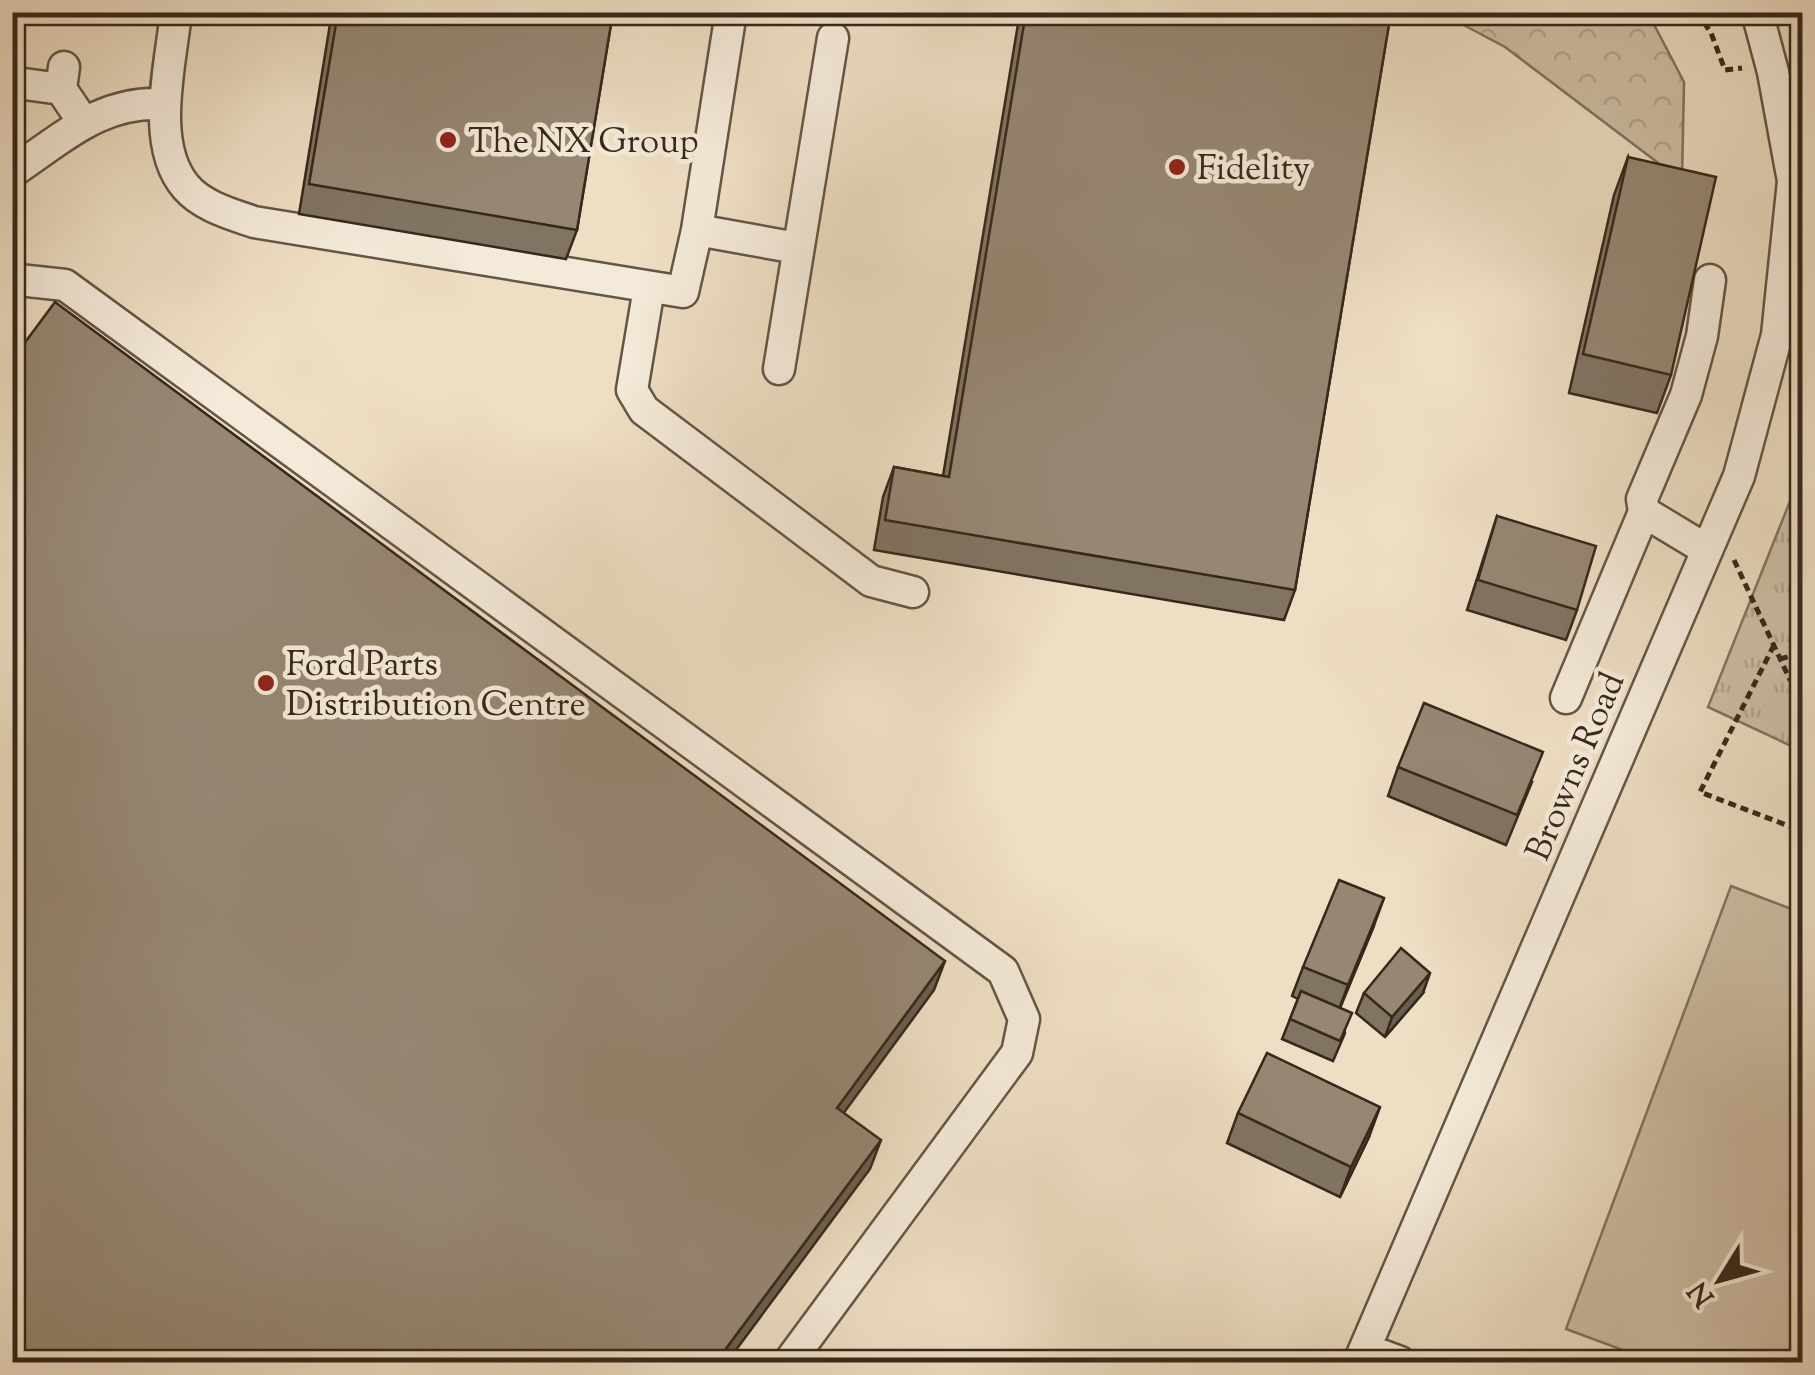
<svg xmlns="http://www.w3.org/2000/svg" width="1815" height="1375" font-family="'Sorts Mill Goudy',serif">
  <style>
    .forest { fill: url(#forest-crowns); stroke: #827461; stroke-width: 2.5 }
    .park { fill: url(#park-tufts); stroke: #827461; stroke-width: 2.5 }
    .pitch { fill: #cfbfa7; stroke: #827461; stroke-width: 2.5 }
    .lines { fill: none; stroke-linecap: round; stroke-linejoin: round }
    .minor-casing { stroke: #645645; stroke-width: 35 }
    .path { stroke: #36281b; stroke-width: 5; stroke-dasharray: 8 5; stroke-linecap: butt }
    .minor { stroke: #f4ead9; stroke-width: 30 }
    .wall { fill: #817463; stroke: #36281b; stroke-width: 2.5 }
    .shaded-wall { fill: #695e50; stroke: #36281b; stroke-width: 2.5 }
    .building { fill: #968773; stroke: #36281b; stroke-width: 2.5 }
    .poi-dot { fill: #8f2418; stroke: #f4ead9; stroke-width: 4 }
    .labels { text-anchor: middle; stroke-width: 9; stroke-linejoin: round; paint-order: stroke }
    .poi-label { font-size: 35px; fill: #36281b; stroke: #f4ead9; text-anchor: start }
    .street-label { font-size: 35px; fill: #36281b; stroke: #f4ead9 }
  </style>
  <defs>
    <pattern id="forest-crowns" width="20" height="18" patternUnits="userSpaceOnUse" patternTransform="scale(2.5)"><rect width="20" height="18" fill="#cfbfa7"/><path d="M2 6a3 3 0 1 1 6 0M12 15a3 3 0 1 1 6 0" fill="none" stroke="#b2a48f"/></pattern>
    <pattern id="park-tufts" width="24" height="20" patternUnits="userSpaceOnUse" patternTransform="scale(2.5)"><rect width="24" height="20" fill="#cfbfa7"/><path d="M3 7l-1-3M5 7V3M7 7l1-3M15 17l-1-3M17 17v-4M19 17l1-3" fill="none" stroke="#b2a48f"/></pattern>
  </defs>
  <rect width="100%" height="100%" fill="#eedec4"/>
  <filter id="stains"><feTurbulence type="fractalNoise" baseFrequency=".002" numOctaves="4"/><feColorMatrix values="0 0 0 0 .2 0 0 0 0 .09 0 0 0 0 .02 0 0 0 .5 -.17"/></filter>
  <radialGradient id="worn" r=".72"><stop offset=".6" stop-color="#630" stop-opacity="0"/><stop offset="1" stop-color="#630" stop-opacity=".3"/></radialGradient>
  <path class="forest" d="M1441 13H1648L1684 82 1682 181 1505 47Z"/>
  <path class="park" d="M1802 471V751L1708 707Z"/>
  <path class="pitch" d="M1731 886 1802 913V1362H1655L1566 1329Z"/>
  <g class="lines">
    <g class="minor-casing">
      <path id="minor" d="M176 12C171 64 149 144 186 187 202 206 231 214 254 222L683 292 697 230 731 12
        M64 67 61 89 84 123
        M17 83 61 89
        M12 172C63 138 101 100 165 104
        M697 230 797 248
        M12 285 19 280 65 285 1003 971 1024 1019 1017 1053 789 1362
        M649 288 632 390 644 410 871 581 913 592
        M779 369 833 38
        M1707 550 1644 512 1642 499 1686 395 1702 336 1710 280
        M1566 698 1644 512
        M1365 1349 1400 1362
        M1359 1362 1739 476 1777 335 1793 181 1773 72 1757 12"/>
    </g>
    <path class="path" d="M1697 12 1711 33 1725 70 1742 68
      M1734 560 1790 680 1802 688
      M1774 645 1700 792 1802 831
      M1780 659 1802 653"/>
    <use href="#minor" class="minor"/>
  </g>
  <path class="wall" d="M332 12H613L577 230 566 259 299 214Z
    M1020 12H1391L1295 590 1284 620 874 550 883 497 894 467 943 476Z
    M1628 157 1671 375 1657 413 1569 393 1614 195Z
    M1497 516 1577 610 1566 640 1467 610Z
    M1398 767 1532 782 1506 845 1388 796Z
    M1373 928 1340 1008 1345 1033 1333 1061 1282 1039 1298 999 1292 996 1303 967Z
    M1364 993H1423L1385 1037 1356 1013Z
    M1238 1113 1369 1137 1340 1197 1227 1143Z"/>
  <path class="shaded-wall" d="M1384 898 1373 928 1337 1015 1348 985Z
    M945 961 934 990 826 1137 837 1108Z
    M1430 973 1423 993 1385 1037 1392 1017Z
    M1380 1107 1369 1137 1340 1197 1351 1167Z
    M881 1140 870 1169 727 1362H716Z"/>
  <path class="building" d="M338 12H613L577 230 309 184Z
    M1026 12H1391L1295 590 885 520 894 467 949 477Z
    M1628 157 1716 177 1671 375 1583 354Z
    M55 302 945 961 837 1108 881 1140 716 1362H12V360Z
    M1497 516 1596 546 1577 610 1478 580Z
    M1424 703 1543 752 1517 815 1398 767Z
    M1339 880 1384 898 1348 985 1303 967Z
    M1401 948 1430 973 1392 1017 1364 993Z
    M1301 991 1352 1013 1340 1041 1290 1019Z
    M1267 1053 1380 1107 1351 1167 1238 1113Z"/>
  <g class="poi-dot">
    <circle cx="448" cy="140" r="10"/>
    <circle cx="1177" cy="167" r="10"/>
    <circle cx="266" cy="683" r="10"/>
  </g>
  <g class="labels">
    <g class="poi-label">
      <text x="468" y="152">The NX Group</text>
      <text x="1197" y="179">Fidelity</text>
      <text x="286" y="675">Ford Parts<tspan x="286" dy="40">Distribution Centre</tspan></text>
    </g>
    <g class="street-label">
      <text transform="translate(1574 766) rotate(-67)" y="12">Browns Road</text>
    </g>
  </g>
  <rect width="1815" height="1375" fill="none" stroke="#eedec4" stroke-width="50"/>
  <rect x="15" y="15" width="1785" height="1345" fill="none" stroke="#36281b" stroke-width="5"/>
  <rect x="25" y="25" width="1765" height="1325" fill="none" stroke="#36281b" stroke-width="2.5"/>
  <g transform="translate(1720 1280) rotate(233)" stroke="#f4ead9" stroke-width="8" paint-order="stroke">
  <path d="M0-8L18 38L0 25L-18 38Z" fill="#36281b"/>
  <text y="-15" font-size="28" font-weight="bold" text-anchor="middle" fill="#36281b">N</text>
  </g>
  <rect width="100%" height="100%" filter="url(#stains)"/>
  <rect width="100%" height="100%" fill="url(#worn)"/>
</svg>
